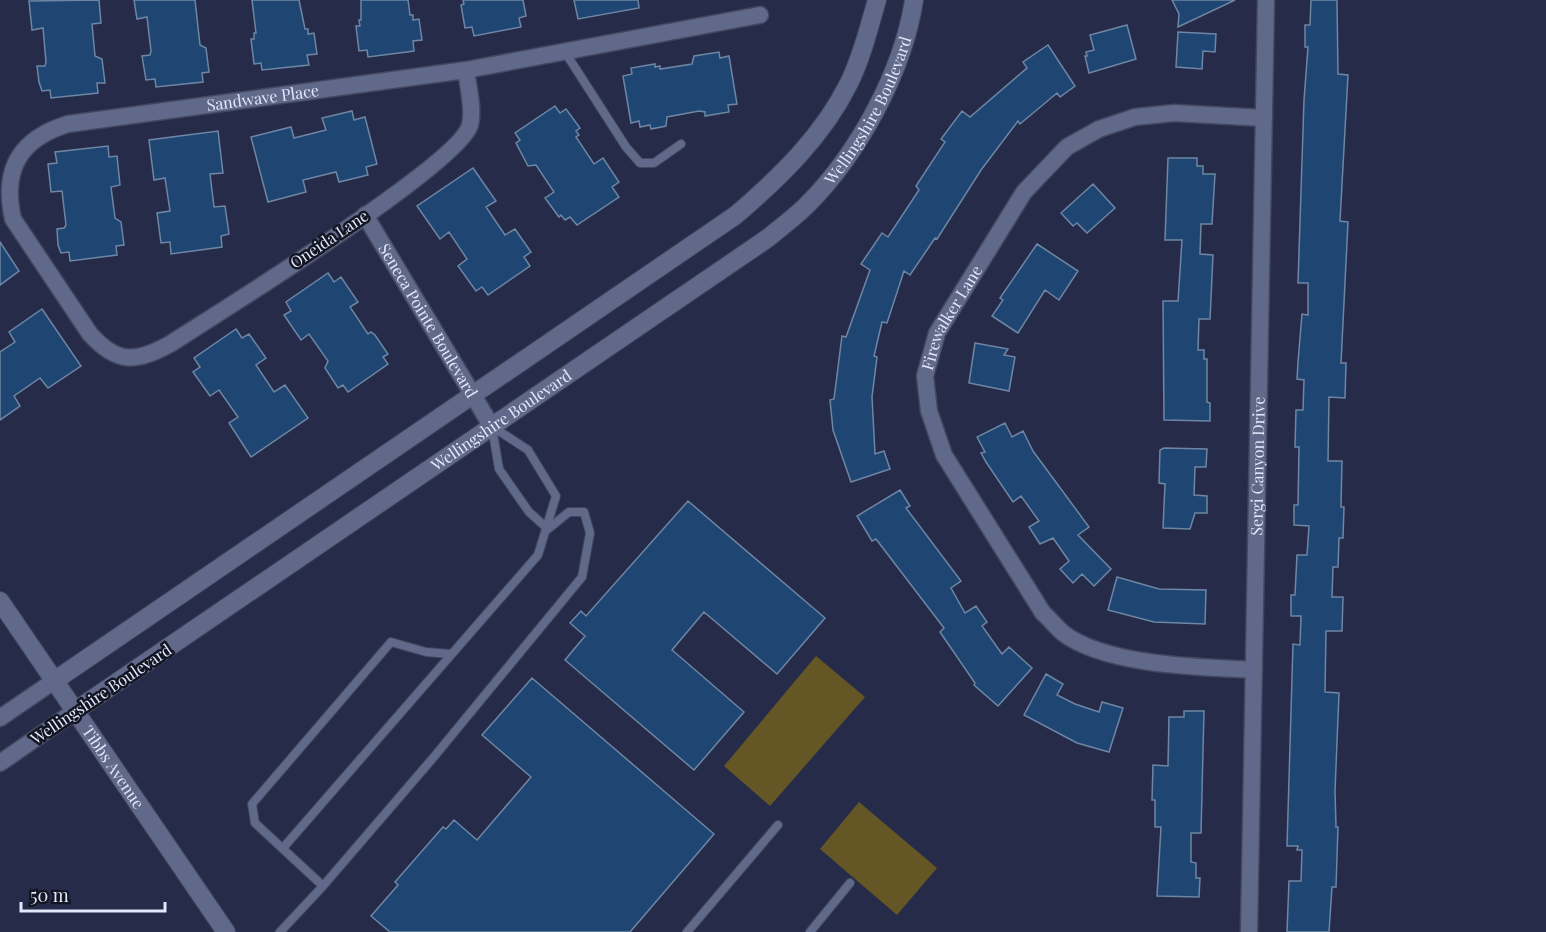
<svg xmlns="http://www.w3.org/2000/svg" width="1546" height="932" font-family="'Playfair Display',serif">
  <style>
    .green { fill: #645725 }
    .building { fill: #1f4573; stroke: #6e86a4; stroke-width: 1.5 }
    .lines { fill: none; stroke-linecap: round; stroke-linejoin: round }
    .service-casing { stroke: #42465f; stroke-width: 10 }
    .minor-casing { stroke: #42465f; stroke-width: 19 }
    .tertiary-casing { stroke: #42465f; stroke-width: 20 }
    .service { stroke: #61698a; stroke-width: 8 }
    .minor { stroke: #61698a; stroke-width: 16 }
    .tertiary { stroke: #61698a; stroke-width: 18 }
    .labels { text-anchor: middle; stroke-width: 5; stroke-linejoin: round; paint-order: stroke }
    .street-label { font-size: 16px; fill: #e2e7fb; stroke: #121522 }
  </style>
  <rect width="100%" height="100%" fill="#262b49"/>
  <path class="green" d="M816 656 865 697 770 806 724 766Z
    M859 802 937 868 897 915 820 849Z"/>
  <path class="building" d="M99 0 101 23 92 24 95 56 102 59 105 83H97L98 93 51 98 50 90 42 91 39 82 37 66H45L46 62 43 28 32 30 29 1Z
    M134 0H195L200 45 206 48 209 72 202 73 203 82 156 87 155 79 146 80 142 56 150 55 151 51 147 17 137 19Z
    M252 0H299L305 29H308V34L314 33 317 54 307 55 309 65 262 70 261 63 254 64 251 39H254V33H256Z
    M361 0H408L410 15H413V20L419 19 422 40 413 41 414 51 368 57 367 50 359 51 356 26H360L359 20H361Z
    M463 0H523L526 16 519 18 521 27 474 36 472 27 465 28 461 5 464 4Z
    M574 0H638L639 8 578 19Z
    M1172 0H1235L1178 27 1179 14Z
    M1311 0H1337L1338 74 1348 75 1340 221 1348 222 1341 363H1346L1345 398 1329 397 1328 461H1342L1341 507H1344L1343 538H1339L1338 567H1333L1332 597H1343L1342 631H1326L1325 692 1339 693 1335 791 1336 827H1338L1336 887H1332L1329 932H1287L1289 881H1301L1302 850H1297L1298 846H1287L1293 644 1300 645 1301 616H1291V595H1295L1297 555H1307L1309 526 1294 525V505H1298L1299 447H1295L1296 410H1303L1304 380 1297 379 1298 362 1302 314 1308 315V283H1298L1304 100 1308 47H1305V25H1310Z
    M1127 25 1136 59 1089 73 1085 56H1087L1086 52 1094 50 1090 35Z
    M1178 32 1216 34 1215 52 1203 51 1202 69 1176 67Z
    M1048 45 1075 86 1060 97 1057 93 1020 124 1018 121 981 170 937 239 935 238 910 275 904 271 887 323 882 322 874 356 877 357 872 397 875 454 884 451 890 469 851 482 833 430 830 400 834 399 842 336 846 337 870 270 861 264 882 233 888 237 919 190 916 186 945 142 941 139 962 111 970 117 1027 68 1023 62Z
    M719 52 720 58 729 56 737 104 728 105 729 112 705 116V112L699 111 667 117 666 126 651 129 650 125 640 127 639 121 631 123 623 76 632 74 631 68 655 64V67L660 66V69L692 64 694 56Z
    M555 106 560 113 566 109 580 128 576 131 579 135 576 137 594 164 603 158 619 182 612 187 619 197 577 225 570 217 565 220 561 215 559 217 545 198 554 192 536 165 528 166 516 143 520 140 515 133Z
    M352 111 354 120 365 117 377 164 366 167 368 175 339 182 336 172 303 180 306 192 268 202 251 137 291 127 294 138 326 130 322 118Z
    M218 131 223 173 210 174 214 207 225 206 229 234 221 236 222 247 171 254 170 242 161 243 157 213 170 211 165 178 154 180 149 140Z
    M108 146 109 157 117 156 120 185 111 187 115 218 121 222 124 245 116 246 117 255 70 261 69 252 61 253 58 245 57 229 64 228 66 225 62 191 51 192 48 164 57 163 55 152Z
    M1168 158H1197V166H1203V174H1215L1212 224H1201L1200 254 1213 255 1210 319H1199L1198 350H1204V359H1207V402L1210 403V421L1164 420 1163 301H1178L1182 240H1165Z
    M473 168 496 201 486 207 505 235 515 229 531 252 524 257 530 266 488 295 482 287 476 291 458 266 467 259 449 232 440 239 417 206Z
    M1093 184 1115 208 1087 233 1077 223 1073 226 1061 213Z
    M0 242 19 271 0 285Z
    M1037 244 1078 271 1059 300 1045 290 1018 333 992 316 1003 300 1000 298Z
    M328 273 334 282 341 277 358 302 350 307 368 334 371 332 375 335 388 354 383 357 388 364 348 392 343 385 338 388 325 368 328 361 309 334 301 340 284 315 291 311 286 302Z
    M42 309 81 366 48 388 40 378 14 396 20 406 0 420V352L15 342 9 332Z
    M236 329 242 338 249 334 266 358 256 365 274 392 285 385 308 418 251 457 229 423 238 417 219 390 210 396 193 372 200 367 194 358Z
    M975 343 1008 349 1004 355 1015 357 1009 391 969 383Z
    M1005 423 1012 437 1023 431 1033 451 1089 527 1078 535 1111 569 1094 586 1082 574 1073 583 1060 569 1069 561 1053 538 1040 544 1029 527 1039 521 1021 496 1013 502 986 462 981 453 985 452 977 437Z
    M1164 448 1207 449 1206 467H1195L1194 495 1207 496V513H1195L1190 529 1163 528 1165 484 1159 483 1160 450Z
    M900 490 910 506 906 508 961 581 951 588 965 613 976 606 987 622 982 626 1002 654 1009 647 1032 668 998 706 974 685 975 683 940 632 944 628 876 539 872 541 857 516Z
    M688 501 825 618 777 674 704 612 672 650 744 712 694 770 565 660 585 636 570 623 581 611 586 616Z
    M1117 577 1159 589 1206 590 1205 624 1154 622 1108 610Z
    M1046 674 1063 684 1057 695 1075 704 1099 712 1102 702 1123 708 1109 752 1077 743 1024 715Z
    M532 678 714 834 630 932H390L371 916 398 885 395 882 443 827 446 829 454 820 477 840 531 777 482 735Z
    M1184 711H1204L1201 833H1191V862L1196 863V878H1200L1199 897 1157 896 1161 827H1155V800H1152L1153 765 1168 766 1169 717H1184Z"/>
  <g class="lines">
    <g class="service-casing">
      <path id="service" d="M565 52 626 147 640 163H654L681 144
        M492 427 499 469 529 512 548 529
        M283 848 538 555 556 496 528 450 493 427
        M323 886 255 823 252 804 391 642 426 652 451 654
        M280 932 323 886 433 758 582 577 590 533 584 512H569L548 529
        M687 932 778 825
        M810 932 850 883"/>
    </g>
    <g class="minor-casing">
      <g id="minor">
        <path id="s1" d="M466 70C468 87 474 109 470 125 460 163 217 314 170 344 136 363 117 364 90 334L13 219C2 170 19 139 68 124L466 70 760 15"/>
        <path id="s2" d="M365 215 492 427"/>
        <path id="s3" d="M1254 670C1201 667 1106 666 1063 633 1056 627 1050 619 1043 613L944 455 929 411 925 376 937 333 1024 192 1067 147 1099 129 1135 117 1174 113 1264 118"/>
        <path d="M0 718 54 681"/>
        <path d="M0 763 75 711"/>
        <path id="s4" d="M1249 932 1266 0"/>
      </g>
    </g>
    <g class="tertiary-casing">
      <g id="tertiary">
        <path id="s5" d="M0 601 226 932"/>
        <path d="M54 681 736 215C780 177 823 136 849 83 862 57 869 27 877 0"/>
        <path id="s6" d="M75 711 768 238C781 227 795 217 807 205 858 154 903 72 914 0"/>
      </g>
    </g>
    <use href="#service" class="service"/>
    <use href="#minor" class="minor"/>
    <use href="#tertiary" class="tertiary"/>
  </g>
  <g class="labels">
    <g class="street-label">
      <text dy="6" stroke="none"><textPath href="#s1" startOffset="978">Sandwave Place</textPath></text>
      <text dy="6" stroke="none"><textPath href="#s6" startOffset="1004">Wellingshire Boulevard</textPath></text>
      <text transform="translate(329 239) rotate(-34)" y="6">Oneida Lane</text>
      <text dy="6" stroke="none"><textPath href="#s3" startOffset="558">Firewalker Lane</textPath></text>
      <text dy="6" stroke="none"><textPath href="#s2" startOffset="123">Seneca Pointe Boulevard</textPath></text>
      <text dy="6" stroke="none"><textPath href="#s6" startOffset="516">Wellingshire Boulevard</textPath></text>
      <text dy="6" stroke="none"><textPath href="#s4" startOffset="466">Sergi Canyon Drive</textPath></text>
      <text transform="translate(101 694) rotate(-34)" y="6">Wellingshire Boulevard</text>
      <text dy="6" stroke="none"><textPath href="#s5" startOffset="201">Tibbs Avenue</textPath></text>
    </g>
  </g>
  <path d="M21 902v9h144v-9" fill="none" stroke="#e2e7fb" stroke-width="3"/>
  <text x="30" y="902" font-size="18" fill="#e2e7fb" stroke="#121522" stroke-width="4.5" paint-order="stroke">50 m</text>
</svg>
